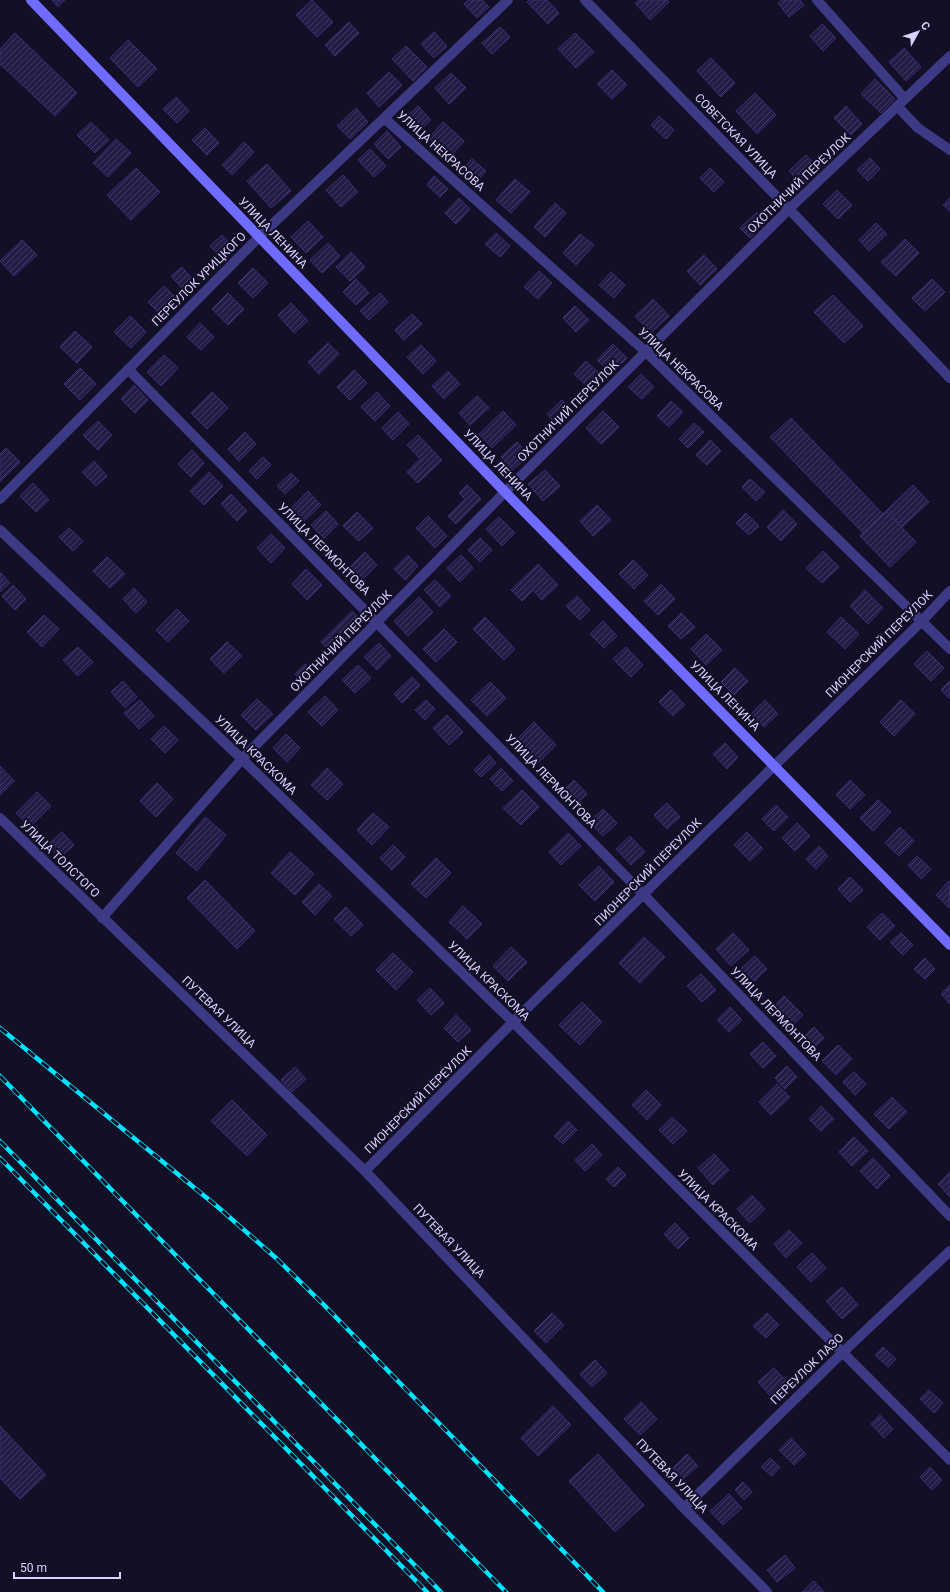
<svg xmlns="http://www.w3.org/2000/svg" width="950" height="1592" font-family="Roboto,sans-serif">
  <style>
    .building { fill: url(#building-hatch); stroke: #3b2d73 }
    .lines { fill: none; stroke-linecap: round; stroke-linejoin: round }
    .minor { stroke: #3d3a85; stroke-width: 10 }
    .secondary { stroke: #6f6bff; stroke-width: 10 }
    .rail-casing { stroke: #00e5ff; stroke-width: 4.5 }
    .rail { stroke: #130f26; stroke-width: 3; stroke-dasharray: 9; stroke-linecap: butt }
    .labels { text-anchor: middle; stroke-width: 4; stroke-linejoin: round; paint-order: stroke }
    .street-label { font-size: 12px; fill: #d9d4ff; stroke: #130f26 }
  </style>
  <defs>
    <pattern id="building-hatch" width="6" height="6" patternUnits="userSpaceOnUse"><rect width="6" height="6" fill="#241b47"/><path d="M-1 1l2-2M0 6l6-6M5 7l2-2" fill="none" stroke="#433b63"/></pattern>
  </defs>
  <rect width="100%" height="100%" fill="#130f26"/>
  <path class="building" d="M52 0H65L58 7Z
    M312 0 333 22 317 37 296 15Z
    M468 0H482L489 7 477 18 464 4Z
    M529 0H547L559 13 548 24 527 2Z
    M639 0H667L669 2 650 20 635 3Z
    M782 0H800L804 5 789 17 778 3Z
    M349 22 359 33 335 56 325 45Z
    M822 24 836 38 823 51 810 36Z
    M500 27 510 37 492 54 482 43Z
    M434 32 447 46 434 58 421 44Z
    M15 33 77 93 55 116 0 64V49Z
    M575 33 594 52 576 68 558 49Z
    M128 40 157 69 138 87 110 58Z
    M406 46 427 67 413 81 392 59Z
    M904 48 921 67 906 81 889 62Z
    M711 58 735 83 721 97 697 71Z
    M612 70 627 85 612 99 597 84Z
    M389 72 402 85 379 107 367 93Z
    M451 73 466 88 449 104 435 88Z
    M875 79 895 99 881 113 861 94Z
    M755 93 776 115 757 134 736 111Z
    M176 97 189 111 177 123 163 109Z
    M418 106 431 120 416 134 403 120Z
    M846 106 862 124 851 135 834 118Z
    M356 108 368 122 350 139 337 126Z
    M659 116 674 130 666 139 651 125Z
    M91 122 109 140 95 153 77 135Z
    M443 122 464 141 447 160 426 141Z
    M205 128 219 143 207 155 192 140Z
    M387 131 401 147 388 159 374 144Z
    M116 139 131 153 108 177 93 163Z
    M244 142 254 152 232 175 222 165Z
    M370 149 386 166 374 177 358 160Z
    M806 155 819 168 802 185 789 171Z
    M870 158 880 169 868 181 857 170Z
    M472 159 486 171 476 182 462 170Z
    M267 164 291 191 271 208 247 181Z
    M136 168 160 192 131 220 107 195Z
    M710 168 724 182 714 192 700 178Z
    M343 175 358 192 341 207 326 190Z
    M434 176 448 189 440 197 427 185Z
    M515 179 530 192 511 213 496 200Z
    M837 190 852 205 838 219 823 204Z
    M459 198 470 209 456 224 445 213Z
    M950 198V211L943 205Z
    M555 203 566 213 545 237 534 227Z
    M757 212 766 222 750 238 740 228Z
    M308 221 323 237 306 253 291 237Z
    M876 223 887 234 869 251 859 240Z
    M496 233 510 246 500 257 485 244Z
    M580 234 594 245 576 265 563 253Z
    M222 235 234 248 222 259 210 246Z
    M905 239 919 253 896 276 881 262Z
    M22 240 37 255 14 276 0 261Z
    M328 243 340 256 322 273 310 260Z
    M351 252 365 267 350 281 336 267Z
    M704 255 717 269 700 285 687 271Z
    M182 267 197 284 187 294 171 276Z
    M253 268 268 283 253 298 238 283Z
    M539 271 552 283 538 299 524 287Z
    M611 272 625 285 614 298 599 285Z
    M356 279 369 293 356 305 343 292Z
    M932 279 945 292 925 311 912 298Z
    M164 286 176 298 160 314 148 302Z
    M228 293 244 309 228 325 212 309Z
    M380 293 388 302 369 320 360 311Z
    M833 295 863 326 844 343 814 312Z
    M653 299 669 316 651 333 635 316Z
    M291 303 308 321 294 333 278 315Z
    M575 306 589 320 576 332 563 318Z
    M412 314 422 324 404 340 395 330Z
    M130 316 146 332 131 348 114 332Z
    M200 323 214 337 201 350 187 337Z
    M75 331 92 347 77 363 60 347Z
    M328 343 339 354 319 374 308 362Z
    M613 344 627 358 611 374 597 360Z
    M421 345 436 361 423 374 407 357Z
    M164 355 178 368 161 386 147 372Z
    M586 361 605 379 593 392 574 374Z
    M80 368 96 384 80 400 64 384Z
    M354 370 367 383 350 400 337 387Z
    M448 371 460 384 444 399 432 386Z
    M641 374 654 387 642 399 628 387Z
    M134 385 148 400 135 413 121 399Z
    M212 392 228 408 207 429 191 413Z
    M377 392 390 406 375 421 361 407Z
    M477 396 489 408 470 425 459 413Z
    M562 400 572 410 557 425 547 414Z
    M671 401 683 412 669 427 657 416Z
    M503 411 516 425 492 448 479 434Z
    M603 411 619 427 601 444 586 428Z
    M398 412 409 424 393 440 382 428Z
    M791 418 883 514 863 533 770 437Z
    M98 421 112 435 98 450 83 435Z
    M694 423 704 432 688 448 679 439Z
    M245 432 256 444 239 461 228 449Z
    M418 435 442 460 418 483 407 472 420 459 407 445Z
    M710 440 721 451 707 465 696 455Z
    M517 442 529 455 513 470 501 457Z
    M6 448 20 462 0 482V454Z
    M192 450 204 463 191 477 178 464Z
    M263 457 271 465 257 479 249 471Z
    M94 461 107 476 96 486 82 472Z
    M545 470 560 486 543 501 528 484Z
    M209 472 223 486 204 505 190 491Z
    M291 473 299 481 285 494 277 486Z
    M750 479 765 492 756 501 742 487Z
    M33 483 49 500 36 512 20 496Z
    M467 485 481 499 456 524 448 516 465 499 459 493Z
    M913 485 929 502 902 527 886 511Z
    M308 491 321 505 304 521 291 508Z
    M231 494 247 511 237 521 221 504Z
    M597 505 611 520 593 536 580 521Z
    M783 510 797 524 781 541 767 527Z
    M326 511 338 524 324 538 311 525Z
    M886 511 916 542 890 567 860 536Z
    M357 512 373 528 359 541 343 526Z
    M746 513 759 526 749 535 736 523Z
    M428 516 447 536 435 548 416 528Z
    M499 517 515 533 502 546 486 529Z
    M69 528 83 541 73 551 59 537Z
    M271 534 285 548 271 563 257 548Z
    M480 538 492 550 480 562 468 550Z
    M823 551 839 567 822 583 806 568Z
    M365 552 377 565 360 582 348 569Z
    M408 555 418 566 405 580 394 569Z
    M461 555 473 568 460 582 447 568Z
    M107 557 125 574 110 588 93 571Z
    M633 560 648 575 634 589 619 574Z
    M538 564 558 585 542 600 533 590 522 601 511 590Z
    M306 569 322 585 307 600 292 584Z
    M1 573 10 583 0 592V574Z
    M435 580 451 596 440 607 424 590Z
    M661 584 675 599 658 615 644 601Z
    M13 585 26 599 15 610 2 596Z
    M134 588 147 602 136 613 123 599Z
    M865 590 883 608 868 624 850 606Z
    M577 596 590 610 580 620 566 606Z
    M419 597 433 612 408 636 394 621Z
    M177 609 189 621 168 642 156 630Z
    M352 611 363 622 331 653 321 642Z
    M681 613 695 627 681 639 668 626Z
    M44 615 59 629 42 647 27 632Z
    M485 617 515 649 504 660 473 629Z
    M841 617 859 634 845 649 827 632Z
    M603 621 617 636 604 648 590 634Z
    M444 629 457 642 436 662 423 649Z
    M706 634 722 650 706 665 691 649Z
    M227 642 242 656 224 673 210 659Z
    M379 643 391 656 377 670 364 657Z
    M78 647 93 662 78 676 63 660Z
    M626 647 643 665 631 677 613 659Z
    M927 651 944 668 931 681 914 664Z
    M305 664 314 673 304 683 295 674Z
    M358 665 371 678 355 693 342 680Z
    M735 668 748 681 734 695 721 682Z
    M412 677 420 685 402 703 394 694Z
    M123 681 137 697 125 708 111 692Z
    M950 681V699L941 690Z
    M490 682 506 698 487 716 471 700Z
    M671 690 685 705 673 716 659 702Z
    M325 696 338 710 322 726 308 712Z
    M257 699 273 714 256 730 241 715Z
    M140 700 154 716 139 729 124 713Z
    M426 700 435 709 425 720 415 710Z
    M765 700 778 714 764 727 751 714Z
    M901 700 915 714 894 736 880 722Z
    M447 715 463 732 449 745 433 728Z
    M534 722 556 745 535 766 513 743Z
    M164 726 178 740 165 753 151 739Z
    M286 734 300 748 287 762 273 748Z
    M725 743 738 757 727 769 713 754Z
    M489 755 496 763 481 777 474 770Z
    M0 766 14 781 0 795Z
    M327 768 343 784 327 800 311 785Z
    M501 768 513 781 502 791 490 779Z
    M574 780 587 794 576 804 563 791Z
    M850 780 865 795 850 809 836 795Z
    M157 783 173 799 156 817 140 801Z
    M522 790 539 807 521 825 503 808Z
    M37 792 51 806 30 827 16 813Z
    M878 800 891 812 873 831 860 818Z
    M667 803 680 817 667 829 654 815Z
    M776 805 788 817 774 831 762 819Z
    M603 809 617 823 603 836 589 822Z
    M373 813 389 827 372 845 357 830Z
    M205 817 226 835 197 871 176 853Z
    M797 823 810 836 795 851 782 838Z
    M900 827 914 841 899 856 885 843Z
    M62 832 74 845 60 858 48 845Z
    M747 832 763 849 750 861 734 845Z
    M568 833 581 846 561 865 549 852Z
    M630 836 645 852 631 865 616 849Z
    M393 845 405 857 392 870 380 858Z
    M819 846 828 856 816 869 806 859Z
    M290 852 314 874 295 895 271 873Z
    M917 856 931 869 921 879 908 865Z
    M436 858 451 873 426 898 411 884Z
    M599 866 614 882 595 901 579 885Z
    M850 877 863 890 850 902 838 889Z
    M205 880 255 931 237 949 187 898Z
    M949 881 950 883 949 908 936 895Z
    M319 884 332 896 315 915 302 902Z
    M463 906 482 924 467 939 449 922Z
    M346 907 363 925 351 936 334 919Z
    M882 913 895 926 880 940 867 927Z
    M733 933 749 950 731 966 716 949Z
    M901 933 913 945 903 955 890 942Z
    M644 937 665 957 640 983 619 963Z
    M511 947 527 962 508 981 493 966Z
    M393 953 413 972 396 990 376 970Z
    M755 956 767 969 748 987 735 974Z
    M925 958 935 969 925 979 914 969Z
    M701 974 716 990 702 1002 687 986Z
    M950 985V1004L941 994Z
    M430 988 444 1003 431 1015 417 1000Z
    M784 996 803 1015 788 1029 770 1010Z
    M582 1002 602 1022 580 1045 559 1025Z
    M730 1007 742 1020 729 1032 717 1020Z
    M456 1015 471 1030 458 1042 444 1028Z
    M814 1027 824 1038 810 1051 800 1040Z
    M763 1042 776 1056 763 1068 750 1054Z
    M838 1045 852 1059 836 1075 822 1061Z
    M787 1066 797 1077 785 1089 775 1078Z
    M295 1067 306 1079 292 1092 281 1080Z
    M854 1072 866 1084 855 1095 843 1082Z
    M777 1084 790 1097 771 1115 759 1102Z
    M646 1090 661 1105 647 1120 632 1105Z
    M892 1097 907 1112 889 1129 874 1114Z
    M232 1100 267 1135 247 1156 211 1121Z
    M821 1106 834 1119 821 1131 809 1119Z
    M672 1117 687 1131 673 1144 659 1130Z
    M568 1121 577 1130 563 1144 554 1136Z
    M854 1137 868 1151 852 1166 839 1152Z
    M592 1144 602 1155 585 1171 575 1160Z
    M714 1154 729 1170 713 1185 698 1168Z
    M873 1158 890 1176 877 1189 860 1171Z
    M618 1167 626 1175 614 1187 606 1179Z
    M950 1172V1197L938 1184Z
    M752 1195 765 1209 750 1223 737 1209Z
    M675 1223 689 1238 678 1249 664 1234Z
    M789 1230 802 1243 786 1258 774 1244Z
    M812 1253 826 1268 811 1282 797 1267Z
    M842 1287 858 1305 842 1319 826 1301Z
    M552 1313 564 1325 546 1343 534 1331Z
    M767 1313 779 1325 766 1338 753 1326Z
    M883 1347 896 1359 888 1367 875 1355Z
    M595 1360 607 1373 592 1387 580 1374Z
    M774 1368 788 1383 772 1398 758 1382Z
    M929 1390 943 1403 934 1413 920 1399Z
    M641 1402 657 1419 640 1435 624 1419Z
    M553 1406 571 1425 538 1456 521 1438Z
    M880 1415 893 1429 884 1438 871 1424Z
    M0 1426 46 1475 20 1499 0 1478Z
    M791 1438 806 1454 794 1465 779 1450Z
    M598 1454 644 1505 615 1532 569 1481Z
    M687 1454 698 1466 683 1479 673 1468Z
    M770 1458 780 1467 772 1476 761 1467Z
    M930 1467 942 1480 932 1490 920 1477Z
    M743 1482 752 1492 744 1500 735 1490Z
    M729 1494 742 1508 723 1525 710 1511Z
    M785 1555 795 1568 777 1582 767 1570Z
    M814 1581 824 1592H802Z"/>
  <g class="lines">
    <path class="minor" d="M585 0 789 209 950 378
      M817 0 905 99
      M897 106 918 128 950 150
      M384 118 646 352 950 649
      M128 369 644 895 950 1216
      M0 499 259 237 508 0
      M0 530 242 759 513 1022 950 1460
      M0 818 365 1171 684 1508 767 1592
      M102 918 242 759 505 492 789 209 950 56
      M365 1171 513 1022 922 621 950 591
      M684 1508 842 1353 950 1251"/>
    <path class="secondary" d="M31 0 505 492 950 945"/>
    <g class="rail-casing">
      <path id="rail" d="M0 1028 219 1208 276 1258 324 1305 603 1592
        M0 1076 506 1592
        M0 1141 441 1592
        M0 1158 427 1592"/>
    </g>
    <use href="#rail" class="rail"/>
  </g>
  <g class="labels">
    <g class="street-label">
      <text transform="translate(736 136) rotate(46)" y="4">СОВЕТСКАЯ УЛИЦА</text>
      <text transform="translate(441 151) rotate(42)" y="4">УЛИЦА НЕКРАСОВА</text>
      <text transform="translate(799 183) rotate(-44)" y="4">ОХОТНИЧИЙ ПЕРЕУЛОК</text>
      <text transform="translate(273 233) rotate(46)" y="4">УЛИЦА ЛЕНИНА</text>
      <text transform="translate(199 279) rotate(-45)" y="4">ПЕРЕУЛОК УРИЦКОГО</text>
      <text transform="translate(681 369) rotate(44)" y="4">УЛИЦА НЕКРАСОВА</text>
      <text transform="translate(568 411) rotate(-45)" y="4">ОХОТНИЧИЙ ПЕРЕУЛОК</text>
      <text transform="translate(498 465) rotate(46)" y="4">УЛИЦА ЛЕНИНА</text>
      <text transform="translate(324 549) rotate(45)" y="4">УЛИЦА ЛЕРМОНТОВА</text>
      <text transform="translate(341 641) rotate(-45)" y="4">ОХОТНИЧИЙ ПЕРЕУЛОК</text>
      <text transform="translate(879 644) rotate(-45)" y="4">ПИОНЕРСКИЙ ПЕРЕУЛОК</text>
      <text transform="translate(725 696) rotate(45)" y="4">УЛИЦА ЛЕНИНА</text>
      <text transform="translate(256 755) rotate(44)" y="4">УЛИЦА КРАСКОМА</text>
      <text transform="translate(551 781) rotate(46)" y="4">УЛИЦА ЛЕРМОНТОВА</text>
      <text transform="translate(60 859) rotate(44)" y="4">УЛИЦА ТОЛСТОГО</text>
      <text transform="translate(648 872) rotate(-45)" y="4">ПИОНЕРСКИЙ ПЕРЕУЛОК</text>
      <text transform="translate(489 981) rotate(44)" y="4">УЛИЦА КРАСКОМА</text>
      <text transform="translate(219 1012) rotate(44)" y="4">ПУТЕВАЯ УЛИЦА</text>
      <text transform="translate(776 1014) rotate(46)" y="4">УЛИЦА ЛЕРМОНТОВА</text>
      <text transform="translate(418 1100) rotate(-45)" y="4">ПИОНЕРСКИЙ ПЕРЕУЛОК</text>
      <text transform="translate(718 1210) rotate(45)" y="4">УЛИЦА КРАСКОМА</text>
      <text transform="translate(449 1241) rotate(46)" y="4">ПУТЕВАЯ УЛИЦА</text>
      <text transform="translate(807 1369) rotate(-44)" y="4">ПЕРЕУЛОК ЛАЗО</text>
      <text transform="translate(672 1476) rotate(46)" y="4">ПУТЕВАЯ УЛИЦА</text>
    </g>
  </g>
  <g transform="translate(918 32) rotate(50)" stroke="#130f26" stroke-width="3" paint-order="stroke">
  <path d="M0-3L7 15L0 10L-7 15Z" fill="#d9d4ff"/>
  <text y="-6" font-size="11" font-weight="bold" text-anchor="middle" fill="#d9d4ff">С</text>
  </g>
  <path d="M14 1572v6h106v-6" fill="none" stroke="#d9d4ff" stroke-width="2"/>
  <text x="20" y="1572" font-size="12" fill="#d9d4ff" stroke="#130f26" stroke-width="3" paint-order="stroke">50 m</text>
</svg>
